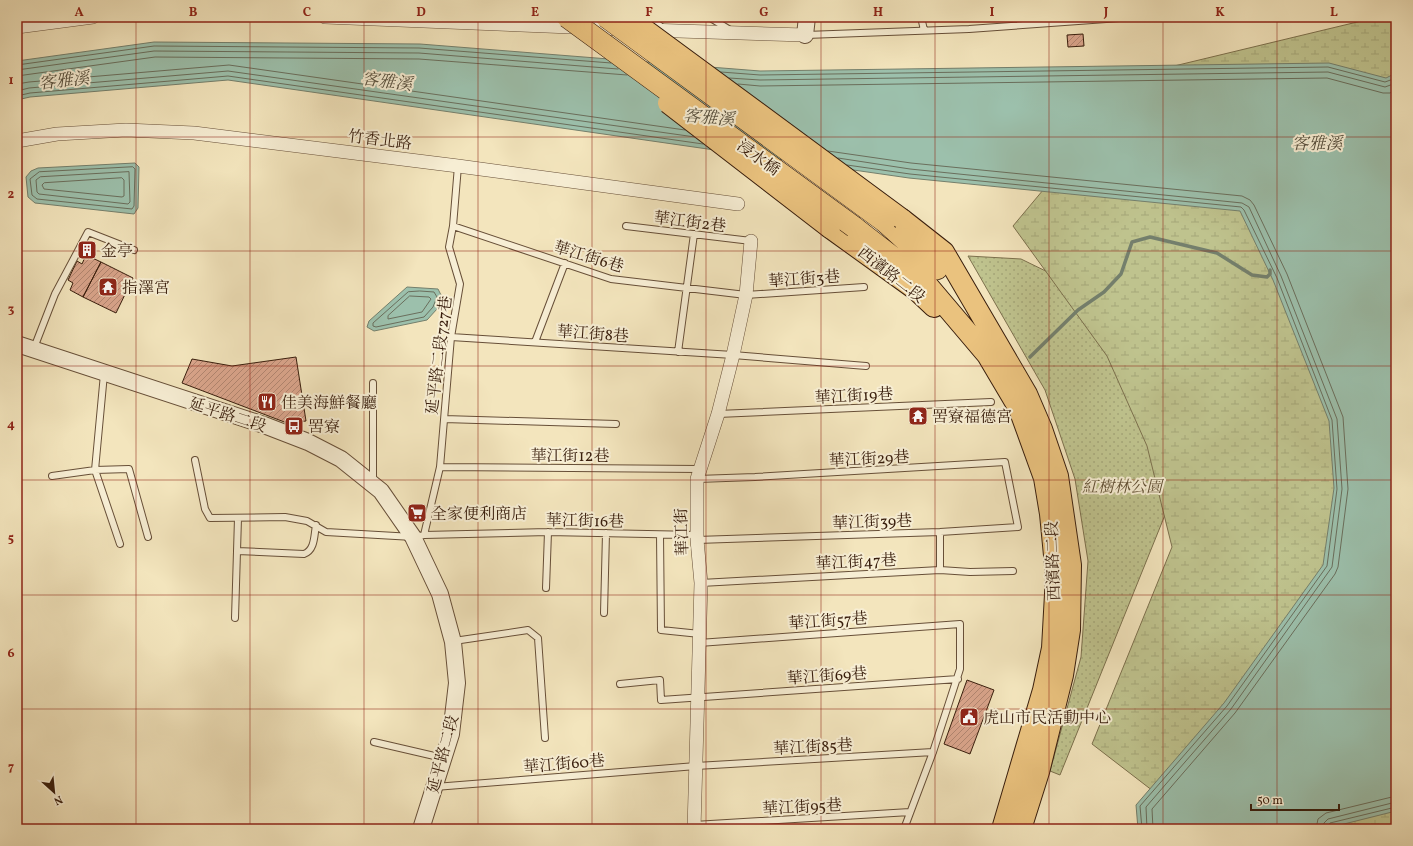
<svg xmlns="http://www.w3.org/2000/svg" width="1413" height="846" font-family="Vollkorn,'Noto Serif TC',serif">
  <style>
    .grass { fill: url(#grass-dots); stroke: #7c704d }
    .wetland { fill: url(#wetland-marsh); stroke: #7c704d }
    .water { fill: #9cc0ac; stroke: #747f6c }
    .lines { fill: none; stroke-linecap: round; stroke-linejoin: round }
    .shore { stroke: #6a6e5c; stroke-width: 1 }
    .stream { stroke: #747f6c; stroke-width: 3.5 }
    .building { fill: url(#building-hatch); stroke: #381d0c }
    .service-casing { stroke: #674f38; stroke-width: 8 }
    .minor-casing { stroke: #674f38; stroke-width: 14 }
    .tertiary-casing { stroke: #674f38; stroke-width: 18 }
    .primary-casing { stroke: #381d0c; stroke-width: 22 }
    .trunk-casing { stroke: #381d0c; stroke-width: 22 }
    .service { stroke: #f7eed4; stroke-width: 6 }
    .minor { stroke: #f7eed4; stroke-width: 13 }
    .tertiary { stroke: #f7eed4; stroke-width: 16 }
    .primary { stroke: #eac27e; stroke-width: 20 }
    .trunk { stroke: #eac27e; stroke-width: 21 }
    .primary-bridge-casing { stroke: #381d0c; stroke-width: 22; stroke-linecap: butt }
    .trunk-bridge-casing { stroke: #381d0c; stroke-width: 22; stroke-linecap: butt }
    .primary-bridge { stroke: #eac27e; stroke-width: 20 }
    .trunk-bridge { stroke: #eac27e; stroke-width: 21 }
    .grid { fill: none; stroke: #8f2418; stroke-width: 1; stroke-opacity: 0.55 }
    .labels { text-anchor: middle; stroke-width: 4; stroke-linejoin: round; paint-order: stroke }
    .street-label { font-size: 16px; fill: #381d0c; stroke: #f7eed4 }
    .poi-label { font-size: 16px; fill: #381d0c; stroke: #f7eed4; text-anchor: start }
    .park-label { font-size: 16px; font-style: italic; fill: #604f33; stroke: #f7eed4 }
    .water-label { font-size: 17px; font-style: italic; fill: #564e3c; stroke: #f7eed4 }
    .neatline { fill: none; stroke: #8f2418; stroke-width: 1.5 }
    .grid-label { font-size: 13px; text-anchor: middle; font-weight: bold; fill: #8f2418 }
  </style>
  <defs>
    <pattern id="grass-dots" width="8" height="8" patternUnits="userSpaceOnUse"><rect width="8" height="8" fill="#bfc38e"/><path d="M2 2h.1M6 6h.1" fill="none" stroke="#a5a779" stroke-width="1.8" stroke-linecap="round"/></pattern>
    <pattern id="wetland-marsh" width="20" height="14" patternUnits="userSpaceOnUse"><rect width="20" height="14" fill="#bfc38e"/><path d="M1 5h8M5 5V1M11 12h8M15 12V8" fill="none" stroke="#a5a779"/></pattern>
    <pattern id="building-hatch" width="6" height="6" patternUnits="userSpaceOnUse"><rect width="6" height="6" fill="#daa58c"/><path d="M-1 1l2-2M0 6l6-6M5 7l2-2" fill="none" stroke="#b28671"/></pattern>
  </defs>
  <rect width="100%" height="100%" fill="#f3e5bd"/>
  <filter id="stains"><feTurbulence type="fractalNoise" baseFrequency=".005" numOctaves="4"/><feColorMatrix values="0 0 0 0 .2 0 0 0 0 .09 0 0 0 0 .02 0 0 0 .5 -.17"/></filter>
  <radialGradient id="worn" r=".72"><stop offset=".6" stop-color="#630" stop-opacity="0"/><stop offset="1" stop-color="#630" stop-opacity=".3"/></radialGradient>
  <path class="grass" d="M968 256 1021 259 1058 277 1097 331 1165 471 1169 505 1060 775 1050 771 1081 657 1088 561 1075 479 1045 390Z"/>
  <path class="wetland" d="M1378 17H1396V829H1175L1179 811 1092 744 1172 547 1147 446 1107 356 1013 226 1074 153 1170 67Z"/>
  <path class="water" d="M154 42 420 44 760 71 1329 63 1386 78 1396 73V811L1324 829H1138L1136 805 1224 703 1323 565 1334 488 1329 421 1273 280 1240 211 909 178 228 80 30 97 17 100V61Z
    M135 163 139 167 138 208 134 214 35 203 28 197 26 177 31 171 38 168Z
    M407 287 438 289 442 297 437 309 427 320 374 331 367 327 369 321Z"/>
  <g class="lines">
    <path class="shore" d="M17 65 154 46 419 48 611 63
      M17 70 154 51 419 53 618 69
      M721 72 760 75 1328 67 1385 82 1396 78
      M17 76 155 57 419 59 627 75
      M729 78 760 80 1328 72 1385 87 1396 83
      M17 84 29 82 229 65 685 130
      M738 84 760 86 1327 78 1383 93H1390L1396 90
      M17 91 29 88 228 71 695 137
      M17 96 30 93 228 76 703 144
      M828 151 911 163 1242 196 1250 200 1254 205 1287 274 1343 417 1348 489 1338 567 1335 574 1235 713 1152 809 1153 829
      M838 158 910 169 1242 203 1249 207 1281 276 1337 419 1342 489 1332 567 1231 709 1146 807 1147 829
      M847 165 910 174 1241 207 1244 210 1277 278 1332 420 1337 489 1327 566 1227 706 1140 806 1142 829
      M133 167 135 169 134 206 132 209 37 199 32 195 30 179 39 172Z
      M129 172 130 202 128 204 39 194 37 192 36 180 40 177Z
      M122 178 124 180V196L122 197 44 189 42 185 44 183Z
      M420 291 434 292 437 297 433 307 424 317 376 327 373 326V323L408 292Z
      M410 296 429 297 431 299 422 312 388 319V316Z
      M1316 829 1318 819 1326 813 1396 796
      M1322 829 1324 823 1328 819 1396 802
      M1327 829 1330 823 1396 807"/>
    <path class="stream" d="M1030 357 1078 310 1104 292 1121 274 1132 242 1150 237 1217 253 1252 275 1267 277 1270 274V270"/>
  </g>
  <path class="building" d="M1083 34 1084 46 1068 47 1067 35Z
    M84 250a3 3 0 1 1 6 0a3 3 0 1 1-6 0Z
    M86 255 101 262 83 297 70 290 73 283 68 280 77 261 82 264Z
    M101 262 133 278 116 313 83 297Z
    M296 357 306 421 287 423 182 383 192 359 232 366Z
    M17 367H18L17 402Z
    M921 411 922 420H915L914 412Z
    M967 680 994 690 970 754 944 744Z"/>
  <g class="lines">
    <g class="service-casing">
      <path id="service" d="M649 17 664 29
        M709 17 730 30
        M921 17 924 30
        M806 35 969 29 1134 17
        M453 226 611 279 746 295 864 287
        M626 226 751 241
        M451 337 733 355 866 366
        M535 342 565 263
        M34 348 55 294 88 232 134 250
        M678 352 694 234
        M104 374 95 470 120 544
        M718 414 991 402
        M444 419 616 424
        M195 460 205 509 210 518 285 517 307 521 326 532 413 537 424 535 440 467 451 337 460 284 449 247 453 226 458 166
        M440 467 700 469
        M52 476 95 470 129 469 148 537
        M373 481V383
        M940 532V570
        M424 535 548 532 697 535
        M660 535 661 630 700 634
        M697 540 940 532 1018 527 1005 462 755 477 697 479
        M237 551 304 554C315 550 314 536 316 525
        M701 583 940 570 970 572 1013 571
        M546 588 548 532
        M604 613 606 533
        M235 618 238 518
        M454 641 528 630 538 638 545 738
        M699 643 960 624V669L933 752 904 829
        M620 684 660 680 661 700 958 679
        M374 742 443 758
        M435 787 696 766 933 752
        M694 825 910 812"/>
    </g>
    <g class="minor-casing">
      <path id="minor" d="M325 17 621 29
        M17 27 93 17
        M647 30 805 35
        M17 141 57 134 126 130 194 133 458 166 738 204
        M694 829 701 583 697 540V479L718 414 733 355 746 295 751 241"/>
    </g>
    <g class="tertiary-casing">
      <path id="tertiary" d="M805 35 807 17
        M17 344 264 425 308 442 341 459 381 491 413 537 440 594 453 642 457 683 451 734 421 829"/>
    </g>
    <g class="primary-casing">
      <path id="primary" d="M902 219 944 252 1027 394 1042 429 1058 476 1071 565 1070 630 1063 675 1039 772 1021 829
        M830 228 916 290 934 307
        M926 283 987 355 1019 409 1044 478 1050 514 1056 576 1052 648 1043 690 1002 829"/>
    </g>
    <g class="trunk-casing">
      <path id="trunk" d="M885 222 937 269
        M854 227 926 283"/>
    </g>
    <use href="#service" class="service"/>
    <use href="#minor" class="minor"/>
    <use href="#tertiary" class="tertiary"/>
    <use href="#primary" class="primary"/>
    <use href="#trunk" class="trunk"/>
    <g class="primary-bridge-casing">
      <path id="primary-bridge" d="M628 17 902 219
        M668 103 830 228"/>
    </g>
    <g class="trunk-bridge-casing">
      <path id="trunk-bridge" d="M567 17 854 227
        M606 17 885 222"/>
    </g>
    <use href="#primary-bridge" class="primary-bridge"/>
    <use href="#trunk-bridge" class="trunk-bridge"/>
  </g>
  <path class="grid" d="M136 17V829M250 17V829M364 17V829M478 17V829M592 17V829M706 17V829M821 17V829M935 17V829M1049 17V829M1163 17V829M1277 17V829M17 137H1396M17 251H1396M17 366H1396M17 480H1396M17 595H1396M17 709H1396"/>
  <defs>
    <g id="building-square" transform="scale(1)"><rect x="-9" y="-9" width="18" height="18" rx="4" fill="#8f2418" stroke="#f7eed4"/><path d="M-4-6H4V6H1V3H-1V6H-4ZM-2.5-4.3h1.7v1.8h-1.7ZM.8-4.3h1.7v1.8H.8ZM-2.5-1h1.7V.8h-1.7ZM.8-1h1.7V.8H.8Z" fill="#fff"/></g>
    <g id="temple-square" transform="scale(1)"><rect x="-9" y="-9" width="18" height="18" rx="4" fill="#8f2418" stroke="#f7eed4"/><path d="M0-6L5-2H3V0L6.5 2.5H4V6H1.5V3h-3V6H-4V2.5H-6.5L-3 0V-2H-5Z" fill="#fff"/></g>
    <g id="restaurant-square" transform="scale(1)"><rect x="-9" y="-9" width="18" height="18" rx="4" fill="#8f2418" stroke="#f7eed4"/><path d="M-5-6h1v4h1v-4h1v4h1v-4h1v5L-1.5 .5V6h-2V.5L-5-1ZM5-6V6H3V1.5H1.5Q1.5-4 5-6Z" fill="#fff"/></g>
    <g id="bus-square" transform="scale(1)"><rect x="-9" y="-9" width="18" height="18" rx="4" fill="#8f2418" stroke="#f7eed4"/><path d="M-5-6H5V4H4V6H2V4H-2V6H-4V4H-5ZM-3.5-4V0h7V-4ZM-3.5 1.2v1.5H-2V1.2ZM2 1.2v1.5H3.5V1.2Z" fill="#fff"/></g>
    <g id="supermarket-square" transform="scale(1)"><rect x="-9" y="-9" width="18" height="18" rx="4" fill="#8f2418" stroke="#f7eed4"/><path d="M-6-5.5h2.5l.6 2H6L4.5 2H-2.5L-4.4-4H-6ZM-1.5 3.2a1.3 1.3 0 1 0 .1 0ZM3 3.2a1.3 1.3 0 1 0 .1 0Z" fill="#fff"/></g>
    <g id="civic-square" transform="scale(1)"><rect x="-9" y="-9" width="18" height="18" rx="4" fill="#8f2418" stroke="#f7eed4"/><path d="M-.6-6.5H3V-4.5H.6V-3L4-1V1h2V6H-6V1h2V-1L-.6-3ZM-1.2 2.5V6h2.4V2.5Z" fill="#fff"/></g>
  </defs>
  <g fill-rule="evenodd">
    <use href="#building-square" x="87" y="250"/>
    <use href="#temple-square" x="108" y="287"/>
    <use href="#restaurant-square" x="267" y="402"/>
    <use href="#temple-square" x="918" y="416"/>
    <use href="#bus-square" x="294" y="426"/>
    <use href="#supermarket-square" x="417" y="513"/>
    <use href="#civic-square" x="969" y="717"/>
  </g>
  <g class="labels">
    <g class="street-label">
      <text transform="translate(380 139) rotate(7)" y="6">竹香北路</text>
      <text transform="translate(759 157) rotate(36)" y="6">浸水橋</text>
      <text transform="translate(690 221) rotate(7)" y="6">華江街2巷</text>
      <text transform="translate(589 256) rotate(17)" y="6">華江街6巷</text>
      <text transform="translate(892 274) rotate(38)" y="6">西濱路二段</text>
      <text transform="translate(804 278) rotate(-4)" y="6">華江街3巷</text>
      <text transform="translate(593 333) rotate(4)" y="6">華江街8巷</text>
      <text transform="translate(438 355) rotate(-83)" y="6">延平路二段727巷</text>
      <text transform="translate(854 395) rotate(-3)" y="6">華江街19巷</text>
      <text transform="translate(228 414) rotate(18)" y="6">延平路二段</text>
      <text x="570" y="461">華江街12巷</text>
      <text transform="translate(869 458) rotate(-3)" y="6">華江街29巷</text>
      <text transform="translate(585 520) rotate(1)" y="6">華江街16巷</text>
      <text transform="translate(872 521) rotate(-2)" y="6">華江街39巷</text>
      <text transform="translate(681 532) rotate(-92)" y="6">華江街</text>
      <text transform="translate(856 561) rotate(-3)" y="6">華江街47巷</text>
      <text transform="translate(1052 561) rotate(-92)" y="6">西濱路二段</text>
      <text transform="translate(828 620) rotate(-4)" y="6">華江街57巷</text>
      <text transform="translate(827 675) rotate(-4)" y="6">華江街69巷</text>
      <text transform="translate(813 746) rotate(-3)" y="6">華江街85巷</text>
      <text transform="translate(442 754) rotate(-75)" y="6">延平路二段</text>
      <text transform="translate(564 763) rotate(-5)" y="6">華江街60巷</text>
      <text transform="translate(802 806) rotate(-3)" y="6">華江街95巷</text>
    </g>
    <g class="poi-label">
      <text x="101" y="256">金亭</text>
      <text x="122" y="293">指澤宮</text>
      <text x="281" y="408">佳美海鮮餐廳</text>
      <text x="932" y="422">罟寮福德宮</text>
      <text x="308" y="432">罟寮</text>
      <text x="431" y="519">全家便利商店</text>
      <text x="983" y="723">虎山市民活動中心</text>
    </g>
    <g class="park-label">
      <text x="1122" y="492">紅樹林公園</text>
    </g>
    <g class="water-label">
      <text transform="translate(64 80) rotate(-6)" y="6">客雅溪</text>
      <text transform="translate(387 81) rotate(7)" y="6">客雅溪</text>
      <text transform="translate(709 117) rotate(5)" y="6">客雅溪</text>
      <text x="1317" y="149">客雅溪</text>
    </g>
  </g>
  <rect width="1413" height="846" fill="none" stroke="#f3e5bd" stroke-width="44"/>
  <g transform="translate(54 792) rotate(153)" stroke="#f7eed4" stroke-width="3" paint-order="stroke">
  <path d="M0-3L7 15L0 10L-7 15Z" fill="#381d0c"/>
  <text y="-6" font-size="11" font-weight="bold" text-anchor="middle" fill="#381d0c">N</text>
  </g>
  <path d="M1251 804v6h88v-6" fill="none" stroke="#381d0c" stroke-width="2"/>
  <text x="1257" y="804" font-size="12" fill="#381d0c" stroke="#f7eed4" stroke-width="3" paint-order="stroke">50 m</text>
  <rect x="22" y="22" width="1369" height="802" class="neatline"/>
  <g class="grid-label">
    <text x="79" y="16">A</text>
    <text x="193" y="16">B</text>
    <text x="307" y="16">C</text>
    <text x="421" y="16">D</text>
    <text x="535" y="16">E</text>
    <text x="649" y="16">F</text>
    <text x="764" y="16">G</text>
    <text x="878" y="16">H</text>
    <text x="992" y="16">I</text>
    <text x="1106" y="16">J</text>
    <text x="1220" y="16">K</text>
    <text x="1334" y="16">L</text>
    <text x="11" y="84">1</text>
    <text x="11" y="198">2</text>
    <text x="11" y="313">3</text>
    <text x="11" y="428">4</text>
    <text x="11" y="542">5</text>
    <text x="11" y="657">6</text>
    <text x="11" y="771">7</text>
  </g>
  <rect width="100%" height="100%" filter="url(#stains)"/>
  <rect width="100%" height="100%" fill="url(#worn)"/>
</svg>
